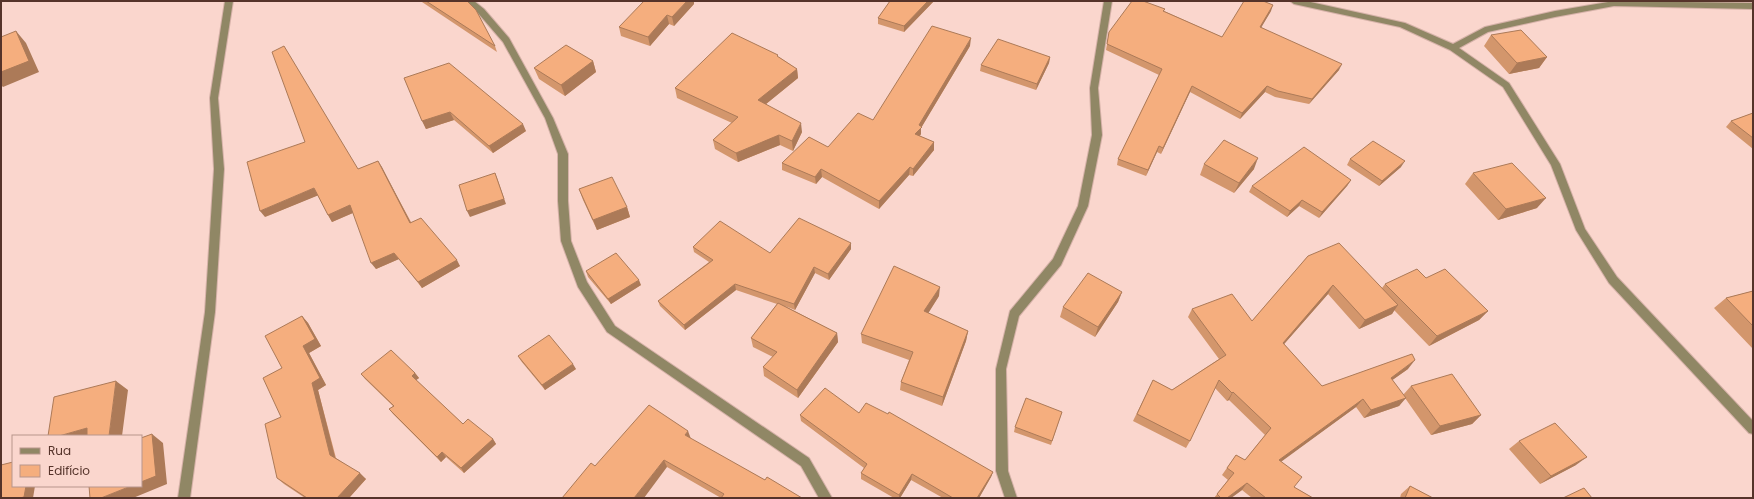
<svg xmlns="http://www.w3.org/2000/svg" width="1754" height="499" font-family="Poppins,sans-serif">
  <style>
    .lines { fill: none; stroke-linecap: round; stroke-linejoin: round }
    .minor-casing { stroke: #d6b2a9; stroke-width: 2 }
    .minor { fill: #908765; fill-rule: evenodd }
    .wall { fill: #d3966c }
    .shaded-wall { fill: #ac7a58 }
    .building { fill: #f5ae7e; stroke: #ac7a58 }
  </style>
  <rect width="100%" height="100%" fill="#fad6cd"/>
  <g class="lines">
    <g class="minor-casing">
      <path id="minor" d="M225 1H233L218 98 224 169 215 312 190 498H178L205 312 214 169 210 98Z
        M465 1H474L484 9 509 38 553 118 568 154V201L571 241 587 282 615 326 809 458 832 498H819L801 466 607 332 578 287 561 241 558 201V154L545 118 503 42 478 13Z
        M1104 1H1112L1098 88 1102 135 1088 206 1061 265 1019 316 1006 369 1008 471 1017 498H1005L996 471V369L1010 311 1053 259 1078 206 1092 135 1090 88Z
        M1290 1H1306L1405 23 1453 44 1485 27 1555 11 1614 1 1753 3V9L1614 6 1555 17 1488 32 1459 48 1509 83 1560 164 1585 229 1617 277 1753 421V434L1749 433 1609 283 1576 230 1551 165 1503 87 1450 50 1400 27 1294 4Z"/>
    </g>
    <use href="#minor" class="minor"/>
  </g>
  <path class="wall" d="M421 1H467L495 46 497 52 422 2Z
    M890 1H934L904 32 878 24V18Z
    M694 4 674 26 669 24 650 46 621 36 619 27Z
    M1165 9 1164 11 1222 37 1271 11 1261 27 1339 70 1309 104 1275 97 1265 92 1240 119 1190 92 1161 154 1157 152 1146 176 1117 165 1118 159 1159 75 1106 50 1109 32Z
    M1491 35 1547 57 1539 68 1509 74 1484 46Z
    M970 46 921 128V134L920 136 934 142V150L913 176 909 175 879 209 822 177 816 184 782 170V163L828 147 873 120Z
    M779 57 797 69 798 78 766 104 802 132 793 151 780 145 738 162 715 149 713 140 732 123 677 98 675 88Z
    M1050 57 1049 63 1036 90 980 71 981 65Z
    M593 61 596 72 565 96 539 79 534 68Z
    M404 78 526 131 493 153 454 120 426 129Z
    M1753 113V149L1726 127 1731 121Z
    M1350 159 1401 167 1379 186 1347 165Z
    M378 161 411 222 460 266 422 288 399 259 376 269 353 213 332 222 328 215 318 195 265 217 358 169Z
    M1204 164 1254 169 1234 193 1200 175Z
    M1473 173 1537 208 1498 220 1465 184Z
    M1351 180 1347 186 1319 218 1299 206 1287 217 1249 192 1252 186Z
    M579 189 627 207 630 217 597 230 583 200Z
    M693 247 770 253 851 249 829 280 815 273 795 310 785 306 837 333 838 342 798 398 764 376 763 367 773 357 753 347 751 338 777 304 736 290 685 330 660 306 658 301 709 262 694 252Z
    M1308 256 1382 288 1385 284 1426 278 1488 311 1479 320 1429 346 1394 310 1392 314 1359 329 1328 294 1284 344 1322 386 1408 369 1392 380 1403 395 1411 386 1481 415 1472 424 1431 435 1405 398 1399 406 1364 418 1356 407 1281 461 1294 487 1313 498H1252L1242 490 1231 498H1214L1228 480 1222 475 1236 455 1245 460 1265 435 1229 400 1227 401 1215 388 1190 441 1186 448 1133 421 1153 380 1172 390 1219 359 1188 317 1192 309 1252 321Z
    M586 271 641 285 611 304 588 277Z
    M1753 291V349L1714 308 1726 298Z
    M1122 292 1118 302 1095 337 1060 317 1063 307Z
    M939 296 928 313 968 331 966 341 942 406 900 390 901 382 909 360 862 343 861 334Z
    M302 316 308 323 321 346 309 353 326 385 318 390 336 458 366 479 349 498H305L284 484 277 478 281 417 282 368Z
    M518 356 576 369 545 390 521 361Z
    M415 373 419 378 416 380 463 424 493 439 496 444 464 473 446 457 441 462 393 414 389 409 393 406 365 379 361 374Z
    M1062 412 1051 445 1014 432 1015 427Z
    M859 413 993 472 991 477 979 498H943L911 480 900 498H894L861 479V473L864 468 801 421 800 415Z
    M690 439 765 480 721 498 667 467 595 466Z
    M1519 441 1576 465 1540 484 1509 449Z
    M1410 486 1433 498H1400L1401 494Z"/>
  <path class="shaded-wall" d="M687 1H694V4L674 26 672 17Z
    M928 1H934L904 32V26Z
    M1273 5 1271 11 1258 33 1260 27Z
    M667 15 669 24 650 46 648 37Z
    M16 31 26 43 39 72 3 87 1 85V72Z
    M971 38 970 46 921 128V134L915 142V134L919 125Z
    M1050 57 1049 63 1036 90 1037 84Z
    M1547 57 1539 68 1509 74 1517 63Z
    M593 61 596 72 565 96 561 85Z
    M1342 64 1339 70 1309 104 1312 99Z
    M797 69 798 78 760 109 758 100Z
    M1192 86 1190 92 1161 154 1163 148Z
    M1267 86 1265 92 1240 119 1242 113Z
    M450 112 454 120 426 129 422 121Z
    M801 123 802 132 793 151 792 141Z
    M523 124 526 131 493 153 489 146Z
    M779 135 780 145 738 162 736 153Z
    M934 142V150L913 176V169Z
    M1159 146 1157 152 1146 176 1148 170Z
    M1258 158 1254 169 1234 193 1239 183Z
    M378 161 382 167 414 229 410 223Z
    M1405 161 1401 167 1379 186 1382 181Z
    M910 167 909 175 879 209V201Z
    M821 169 822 177 816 184 815 177Z
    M495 173 497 178 506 204 470 217 467 211Z
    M1351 180 1347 186 1319 218 1322 212Z
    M314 188 319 195 265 217 260 211Z
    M1546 198 1537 208 1498 220 1506 209Z
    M1302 200 1299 206 1287 217 1290 211Z
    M350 205 355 212 332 222 328 215Z
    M627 207 630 217 597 230 593 220Z
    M851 243V249L829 280 828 274Z
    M394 253 399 259 376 269 371 263Z
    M457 260 460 266 422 288 418 282Z
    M814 267 815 273 795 310 794 304Z
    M639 280 641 285 611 304 608 299Z
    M735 284 736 290 685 330 684 325Z
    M1333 285 1328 294 1278 351 1283 343Z
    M940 287 939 296 924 320V311Z
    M1122 292 1118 302 1095 337 1098 327Z
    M1398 305 1392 314 1359 329 1365 320Z
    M1488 311 1479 320 1429 346 1437 336Z
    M302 316 308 323 321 346 309 353 326 385 318 390 336 461 330 455 312 383 303 346Z
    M968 331 966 341 942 406 943 397Z
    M837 333 838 342 798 398 797 390Z
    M1415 360 1408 369 1384 386 1391 378Z
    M573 364 576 369 545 390 542 385Z
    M415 373 419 378 415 381 412 376Z
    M116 381 128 390 122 436H109Z
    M1233 392 1229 400 1227 401 1232 393Z
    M1406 398 1399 406 1364 418 1371 410Z
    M1363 399 1356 407 1274 467 1279 460Z
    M1481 415 1472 424 1431 435 1440 426Z
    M87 428 98 436H59Z
    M688 431 691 439 685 435Z
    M152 434 163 443 167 484 133 498H101L131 486H141V482Z
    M493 439 496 444 464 473 461 468Z
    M442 452 446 457 441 462 437 457Z
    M1587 457 1576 465 1540 484 1551 476Z
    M664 460 667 467 644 498H634Z
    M993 472 991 477 979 498H977Z
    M360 473 366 479 349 498H337Z
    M912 474 911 480 900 498H899V495Z
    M1247 483 1242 490 1231 498H1227Z
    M26 486H35L33 498H20Z"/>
  <path class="building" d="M426 1H467L476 10 495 46Z
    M644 1H687L672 17 667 15 648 37 619 27Z
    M890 1H928L904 26 878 18Z
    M1132 1H1143L1165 9 1163 11 1222 37 1244 1H1263L1273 5 1260 27 1342 64 1312 99 1278 91 1267 86 1242 113 1192 86 1163 148 1159 146 1148 170 1118 159 1162 69 1107 44 1109 32Z
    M932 26 971 38 919 125 922 127 915 134 934 142 913 169 910 167 879 201 821 169 815 177 782 163 809 137 828 147 858 113 873 120Z
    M1521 30 1547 57 1517 63 1491 35Z
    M16 31 29 61 1 72V37Z
    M732 33 778 55 777 56 797 69 758 100 801 123 792 141 779 135 736 153 713 140 738 117 675 88Z
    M998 39 1050 57 1037 84 981 65Z
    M566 45 593 61 561 85 534 68Z
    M284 46 358 169 378 161 410 223 421 218 457 260 418 282 394 253 371 263 350 205 328 215 314 188 260 211 247 162 305 142 272 52Z
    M449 63 523 124 489 146 450 112 422 121 404 78Z
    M1753 113V138L1731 121Z
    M1224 140 1258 158 1239 183 1204 164Z
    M1373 141 1405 161 1382 181 1350 159Z
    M1304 147 1351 180 1322 212 1302 200 1290 211 1252 186Z
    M1512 163 1546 198 1506 209 1473 173Z
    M495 173 504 199 467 211 459 185Z
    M612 177 627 207 593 220 579 189Z
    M799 218 851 243 828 274 814 267 794 304 735 284 684 325 658 301 713 260 693 247 720 221 770 253Z
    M1339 243 1398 305 1365 320 1333 285 1283 343 1322 386 1412 354 1415 360 1391 378 1406 398 1371 410 1363 399 1279 460 1302 477 1294 487 1313 498H1266L1247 483 1227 498H1221L1217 494 1234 473 1227 468 1236 455 1245 460 1271 428 1233 392 1232 393 1219 380 1190 441 1137 414 1153 380 1172 390 1226 355 1192 309 1232 294 1252 321 1308 256Z
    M616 253 639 280 608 299 586 271Z
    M894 266 940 287 924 311 968 331 943 397 901 382 913 352 861 334Z
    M1417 269 1426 278 1445 269 1488 311 1437 336 1385 284Z
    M1088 273 1122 292 1098 327 1063 307Z
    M1753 291V326L1726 298Z
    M778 303 837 333 797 390 763 367 777 352 751 338Z
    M302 316 315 339 303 346 320 378 312 383 330 455 360 473 337 498H307L277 478 265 424 281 417 263 378 282 368 265 336Z
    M549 335 573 364 542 385 518 356Z
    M391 350 415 373 412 376 463 424 468 419 493 439 461 468 442 452 437 457 389 409 394 406 361 374Z
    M1452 374 1481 415 1440 426 1411 386Z
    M116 381 109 436H87V428L59 436H48L54 397Z
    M825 388 859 413 866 403 888 414 889 412 993 472 977 498H953L912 474 899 495 861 473 867 464 800 415Z
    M1026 398 1062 412 1052 441 1015 427Z
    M649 405 688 431 685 435 765 480 767 477 802 498H721L724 494 664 460 634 498H562L591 463 595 466Z
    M1555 423 1587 457 1551 476 1519 441Z
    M152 434 156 476 141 482V438Z
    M13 462V486H26L24 497 20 498H1V465Z
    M89 486H131L101 498H90Z
    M1410 486 1433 498H1405Z
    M1584 488 1592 498H1563Z"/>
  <rect width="1754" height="499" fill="none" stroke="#55332a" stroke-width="4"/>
  <rect x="12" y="435" width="130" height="52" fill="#fad6cd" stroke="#b8958c"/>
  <rect x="20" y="448" width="20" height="6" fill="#908765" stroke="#b8958c"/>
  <text x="48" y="455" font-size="12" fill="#55332a">Rua</text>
  <rect x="20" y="465" width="20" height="12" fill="#f5ae7e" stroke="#b8958c"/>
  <text x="48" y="475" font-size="12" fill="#55332a">Edifício</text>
</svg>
